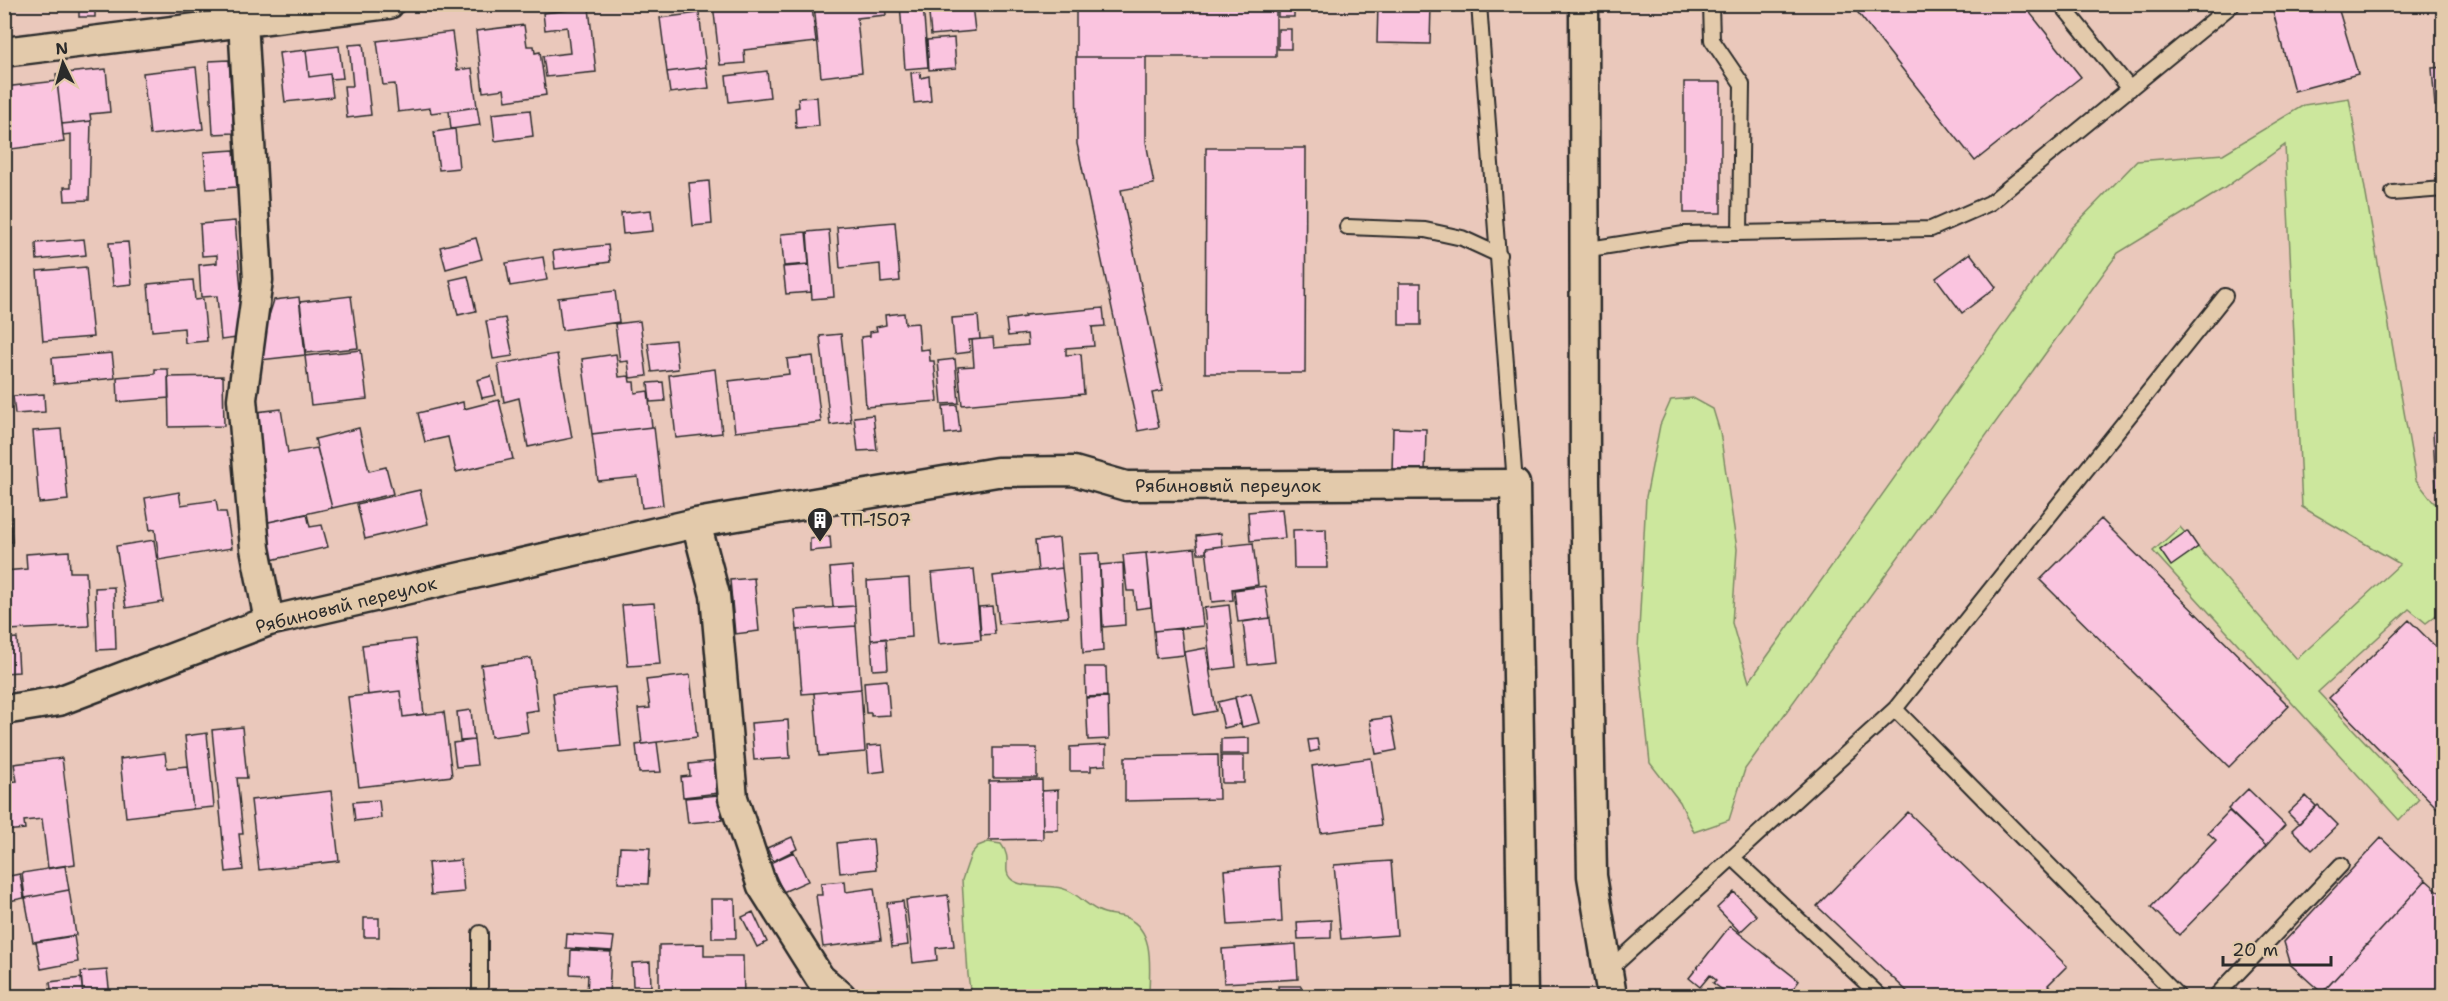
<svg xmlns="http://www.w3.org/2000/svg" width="2448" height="1001" font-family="'Shantell Sans',sans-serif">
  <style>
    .green { fill: #cce79d; stroke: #7c8964; stroke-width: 1.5 }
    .building { fill: #fac4df; stroke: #2b2b2b; stroke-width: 1.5 }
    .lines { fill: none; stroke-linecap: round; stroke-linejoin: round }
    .service-casing { stroke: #2b2b2b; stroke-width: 18 }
    .minor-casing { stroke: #2b2b2b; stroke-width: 33 }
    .service { stroke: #e3caab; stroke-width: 14 }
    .minor { stroke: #e3caab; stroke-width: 28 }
    .labels { text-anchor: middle; stroke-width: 5; stroke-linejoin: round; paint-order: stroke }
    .street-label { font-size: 18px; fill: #2b2b2b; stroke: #e3caab }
    .poi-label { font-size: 18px; fill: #2b2b2b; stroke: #e3caab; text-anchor: start }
  </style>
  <rect width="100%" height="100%" fill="#eac8bb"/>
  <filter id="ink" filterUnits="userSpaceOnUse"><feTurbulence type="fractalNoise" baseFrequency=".0167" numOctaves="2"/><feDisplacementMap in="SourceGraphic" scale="12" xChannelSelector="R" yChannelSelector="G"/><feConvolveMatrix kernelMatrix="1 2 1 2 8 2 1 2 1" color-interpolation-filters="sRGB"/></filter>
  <g filter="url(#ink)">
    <path class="green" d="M2349 98 2416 480 2434 503 2443 502V610L2426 623 2409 609 2318 692 2419 799 2399 820 2153 551 2180 527 2297 659 2400 564 2302 507 2285 145 2223 189 2118 253 1745 769 1729 820 1694 832 1680 802 1650 763 1638 649 1646 497 1660 425 1671 400 1693 398 1713 409 1720 432 1737 549 1732 623 1749 682 2072 228 2137 161 2223 154 2304 105Z
      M988 842 1001 844C1013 859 1002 869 1010 878 1019 888 1041 885 1054 887 1075 889 1080 901 1097 910 1107 916 1117 914 1127 918 1156 931 1149 970 1149 996H971L968 975 962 880 971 854 978 846Z"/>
    <path class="building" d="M79 4H95V17H79Z
      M713 4H797L798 9 812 7 816 42 744 50 745 63 720 65Z
      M814 4H885L886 15 857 18 862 72 821 77Z
      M900 4H923L928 67 905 69Z
      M928 4 972 5 975 31 931 35Z
      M1076 4H1276V57H1076Z
      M1278 4H1310V10H1278Z
      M1378 4H1431L1430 44 1377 43Z
      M1851 4H2023L2081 77 1975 161Z
      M2271 4H2337L2358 74 2294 91Z
      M589 8 596 72 546 77 543 56 570 53 567 27 545 30 543 13Z
      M1278 10H1294V17H1278Z
      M699 13 706 67 667 72 660 18Z
      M524 25 527 46H534L535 53 540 52 546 95 506 101 504 89 483 92 476 31Z
      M1278 29H1291V49H1278Z
      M452 32 457 70 472 68 477 107 431 113 430 108 398 112 395 84 383 85 377 41Z
      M954 38 956 68 929 70 927 40Z
      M363 44 371 115 347 118 344 86H353L349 45Z
      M339 46 343 78 331 79 330 74 309 77 306 50Z
      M306 50 309 77 330 74 333 97 285 102 279 53Z
      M1076 57H1146V142L1154 184 1121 190 1163 391 1152 393 1159 427 1138 431 1077 144Z
      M229 60 234 133 213 134 209 61Z
      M196 67 203 129 150 135 143 73Z
      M706 67 709 88 670 93 667 72Z
      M2444 67V105L2435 106 2432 68Z
      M106 69 110 112 90 114 91 121 62 124 56 74Z
      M767 71 770 97 729 102 726 76Z
      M920 72 921 78 929 76 931 101 914 103 911 73Z
      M57 81 64 142 4 150V87Z
      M1684 82H1721V213H1684Z
      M817 97 819 126 796 128 795 108 799 107 798 98Z
      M477 107 480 125 451 129 449 111Z
      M530 110 533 136 495 141 492 114Z
      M91 121 89 200 65 201 64 187H71V134L63 135 62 124Z
      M455 129 459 168 439 170 434 132Z
      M1206 148H1306L1305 373H1205Z
      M234 150 237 187 207 189 204 152Z
      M709 181 712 224 693 226 689 183Z
      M651 210 653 231 623 234 621 213Z
      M2438 215H2444V253H2441Z
      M235 221 245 337 221 340 217 296 201 297 199 265 217 263V255L202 256 200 224Z
      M895 222 900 281 881 283 880 264 840 268 837 227Z
      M829 230 834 297 812 299 807 232Z
      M806 232 809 264 784 266 781 234Z
      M476 238 482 259 446 269 440 247Z
      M84 239 86 255 37 260 36 243Z
      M128 242 132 284 113 286 109 243Z
      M608 245 610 262 555 269 553 251Z
      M1970 253 1996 287 1962 313 1936 278Z
      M543 257 547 280 510 286 506 263Z
      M6 262 10 319H4V263Z
      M809 265 811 292 786 294 783 267Z
      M86 267 93 337 43 341 37 271Z
      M468 276 476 311 458 315 450 280Z
      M193 280 195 300 203 299 207 341 185 343 184 328 152 331 148 284Z
      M1399 283H1421V325H1399Z
      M615 291 619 322 562 330 558 298Z
      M351 296 358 348 306 353 300 302Z
      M299 297 305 355 260 360 259 347 274 300Z
      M1103 308 1105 326 1092 327 1094 346 1066 348V355L1081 354 1084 394 962 405 958 367 974 366 972 340 993 338 994 348 1028 345 1027 334 1008 336 1006 320 1025 317V315Z
      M904 313 905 324 918 323 920 350 929 349 930 361H934L938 401 866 407 861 337 870 336V332L877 331 876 327 886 325 885 315Z
      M978 316 980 339 969 340 970 352 955 354 952 318Z
      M505 318 513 356 493 359 486 321Z
      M640 321 647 376 630 378 628 361 620 362 615 324Z
      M841 334 851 422 830 425 820 336Z
      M675 340 678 369 652 372 648 343Z
      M361 350 367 399 311 405 305 356Z
      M112 353 115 378 54 384 52 358Z
      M557 354 572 438 528 447 519 398 504 402 498 364Z
      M616 354 619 377 629 376 630 382H634L635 393 648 391 652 427 592 434 582 359Z
      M813 356 821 422 735 432 729 381 789 374 787 359Z
      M955 359 959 403 942 404 938 361Z
      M155 369H168L169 398 118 402 117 377 155 374Z
      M715 369 722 433 676 438 669 375Z
      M223 376 224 426 169 427 168 377Z
      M491 376 496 395 482 398 477 380Z
      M663 382 665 401 650 402 648 383Z
      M44 394 45 412 15 414 13 396Z
      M499 400 513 459 456 472 448 437 425 442 418 413 463 402 464 409Z
      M957 405 960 432 945 434 943 406Z
      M281 409 288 453 317 448 332 508 264 523 256 412Z
      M873 415 877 450 858 451 854 417Z
      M652 427H654L663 505 642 508 638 477 598 481 592 434Z
      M359 428 369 471 386 467 393 494 332 508 315 439Z
      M1393 428 1426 429 1425 474H1392Z
      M61 429 68 500 39 503 33 431Z
      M2444 431V488L2436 489 2433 432Z
      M420 490 428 524 365 539 357 504Z
      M179 492 181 505 216 500 218 512H226L232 548 159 560 155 529 150 530 145 498Z
      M1282 509 1285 538 1250 541 1248 512Z
      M4 513H10L12 542H4Z
      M307 514 310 527 322 525 328 547 271 560 264 523Z
      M2101 519 2289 706 2229 767 2040 580Z
      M1326 529 1327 568H1294L1293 530Z
      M2187 531 2198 547 2171 566 2160 550Z
      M1221 533 1222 546 1206 548V553H1198L1196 536Z
      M830 536 831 549 810 551V538Z
      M1059 538 1062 568 1038 571 1035 541Z
      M154 540 163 602 126 608 116 546Z
      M1253 543 1258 585 1232 589 1233 600 1212 602 1206 548Z
      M1195 548 1203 626 1154 631 1146 553Z
      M69 551 70 572H86L89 626 8 630 4 571 27 569 26 554Z
      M1099 553 1103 651 1083 653 1079 554Z
      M1146 553 1151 607 1136 609 1134 591H1127L1123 555Z
      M1123 563 1125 625 1103 627 1100 565Z
      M852 566 855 606 833 607 830 568Z
      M1062 568 1068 617 999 624 993 576Z
      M974 569 981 640 939 644 932 573Z
      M754 578 759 631 735 634 730 580Z
      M909 578 912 637 871 640 867 581Z
      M1265 586 1270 618 1238 622 1234 590Z
      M114 587 116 649 97 650 95 588Z
      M654 603 660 664 628 666 622 605Z
      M1229 605 1236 667 1211 670 1204 608Z
      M855 606 856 626 797 630 795 610Z
      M992 606 995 634 981 635 979 607Z
      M1270 618 1275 662 1248 665 1243 622Z
      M2409 620 2444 655V815L2329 698Z
      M856 626 861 689 802 694 797 630Z
      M1181 628 1184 655 1156 658 1154 631Z
      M17 638 19 672 4 673V639Z
      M886 638 888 669 873 670 871 640Z
      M415 639 424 714 403 717 400 691 368 695 362 645Z
      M1206 648 1216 711 1194 715 1184 652Z
      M531 658 538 710 525 712 528 732 491 737 481 665Z
      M1085 667H1106L1107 696 1086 697Z
      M690 675 697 737 642 744 638 709 650 708 646 680Z
      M887 680 890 715 871 716V713H866L864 682Z
      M615 687 621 746 559 752 553 693Z
      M861 689 865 752 819 756 814 693Z
      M400 691 403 717 444 712 452 776 359 787 348 697Z
      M1251 693 1259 723 1242 727 1235 697Z
      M1108 697 1109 739 1088 740 1086 698Z
      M1235 698 1241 724 1224 728 1218 702Z
      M471 710 474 740 460 741 457 712Z
      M1391 717 1397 750 1376 754 1370 720Z
      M788 720 790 758 754 760 751 723Z
      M242 727 247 778H237L243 834H239L243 870 226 872 212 730Z
      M207 733 214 807 193 809 185 736Z
      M1249 738V754H1221V739Z
      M1317 739 1319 750 1310 752 1308 740Z
      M474 740 477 765 456 767 453 743Z
      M657 742 661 772 639 773 636 745Z
      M882 745 885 771 869 773 867 746Z
      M1106 745V765L1091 766V771H1070V747Z
      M993 748H1037V778H993Z
      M165 753 167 768 188 766 193 809 126 817 120 759Z
      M1218 755 1219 799 1125 801V757Z
      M1221 756H1244V783H1222Z
      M62 758 75 864 48 868 42 819 24 821 25 829 5 831 4 782 17 781 14 764Z
      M1371 758 1381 825 1321 833 1312 766Z
      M716 761 719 793 683 797 681 777 690 776 689 764Z
      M1042 780 1043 839 989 840V781Z
      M2248 789 2285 825 2266 846 2228 809Z
      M1058 790V830H1043L1042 791Z
      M331 791 339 861 259 870 251 800Z
      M719 795 722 820 688 823 685 798Z
      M2306 796 2316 806 2299 824 2288 813Z
      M379 800 381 818 355 821 353 802Z
      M2318 805 2338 825 2312 850 2292 830Z
      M2229 811 2266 846 2179 935 2151 907 2216 840 2208 833Z
      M1908 812 2067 966 2048 985 2059 996H1912L1817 906Z
      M792 837 797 849 773 861 767 848Z
      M2381 838 2426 880 2322 993 2291 965 2284 942Z
      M873 839 876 869 840 873 837 843Z
      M620 847 650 848 648 884 618 883Z
      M794 852 808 881 783 892 770 863Z
      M461 860 464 892 431 895 428 863Z
      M1391 861 1397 935 1341 939 1334 865Z
      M65 866 69 890 25 898 22 873Z
      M1279 866 1282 922 1228 925 1224 870Z
      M20 874 24 898 4 902V877Z
      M2426 880 2444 896V996H2319Z
      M845 881 846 892 874 888 881 940 823 947 816 895H822L821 883Z
      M69 890 76 935 33 942 25 898Z
      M1734 892 1757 916 1740 932 1717 908Z
      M948 895 954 946 936 948 937 960 913 963 906 900Z
      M711 899H735L736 938H712Z
      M903 901 908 945 892 947 887 903Z
      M753 912 767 942 757 947 742 917Z
      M364 918H379V937H364Z
      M1331 920V938L1298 939 1297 922Z
      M1730 926 1799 981 1789 994 1793 996H1731L1713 983 1716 980 1710 975 1700 987 1689 978Z
      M567 934 614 937 612 951 566 948Z
      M74 936 78 962 41 969 36 942Z
      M704 944V956H743L744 996H659V945Z
      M1296 944 1298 979 1224 983 1222 949Z
      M571 950 611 952 609 996 587 994 588 975 570 974Z
      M650 962 651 986H633L632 963Z
      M107 970 110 996H83L81 972Z
      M81 978 83 996H52L50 982Z
      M1278 986H1301L1302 996H1279Z
      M386 989 447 991V996H385Z
      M335 992V996H301V993Z"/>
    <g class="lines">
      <g class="service-casing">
        <path id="service" d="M1479 4 1515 484
          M1711 4 1712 40 1742 84 1740 233
          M2061 4 2130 89
          M2393 193 2444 189
          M1347 227 1425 230 1462 238 1499 255
          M1583 250 1684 234 1931 229 1990 203 2233 4
          M1895 709 2178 996
          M1732 857 1880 996
          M480 933V996
          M1608 971 1895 709 2225 296
          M2216 996 2341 865"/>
      </g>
      <g class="minor-casing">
        <path id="minor" d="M242 4 258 280 242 399 255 548 269 621
          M1584 4 1585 484 1592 876 1612 996
          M4 52 389 4
          M696 523 715 595 733 798 762 886 820 978 841 996
          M4 710 59 701 269 621 696 523 997 472 1074 471 1126 486 1515 484 1523 996"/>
      </g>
      <use href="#service" class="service"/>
      <use href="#minor" class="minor"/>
    </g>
  </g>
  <defs>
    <g id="building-pin" transform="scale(1.35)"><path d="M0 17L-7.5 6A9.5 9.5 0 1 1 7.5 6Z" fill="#2b2b2b" stroke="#e3caab"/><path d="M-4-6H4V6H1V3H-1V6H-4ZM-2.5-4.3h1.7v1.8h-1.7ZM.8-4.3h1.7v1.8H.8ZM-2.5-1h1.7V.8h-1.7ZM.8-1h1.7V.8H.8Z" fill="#fff"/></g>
  </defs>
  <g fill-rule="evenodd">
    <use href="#building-pin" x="820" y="520"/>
  </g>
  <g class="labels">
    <g class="street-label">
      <text x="1228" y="492">Рябиновый переулок</text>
      <text transform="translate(346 605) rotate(-14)" y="6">Рябиновый переулок</text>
    </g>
    <g class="poi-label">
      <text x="840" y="526">ТП-1507</text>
    </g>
  </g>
  <rect width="2448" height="1001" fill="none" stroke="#e3caab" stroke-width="24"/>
  <rect x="12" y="12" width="2424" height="977" fill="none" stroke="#2b2b2b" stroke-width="2" filter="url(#ink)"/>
  <g transform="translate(63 63) rotate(355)" stroke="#e3caab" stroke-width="4.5" paint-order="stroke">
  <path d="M0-4.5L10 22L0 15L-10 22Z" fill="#2b2b2b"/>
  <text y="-9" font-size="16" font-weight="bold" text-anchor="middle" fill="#2b2b2b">N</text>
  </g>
  <path d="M2223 956v9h108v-9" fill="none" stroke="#2b2b2b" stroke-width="3"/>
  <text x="2232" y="956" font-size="18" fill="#2b2b2b" stroke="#e3caab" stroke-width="4.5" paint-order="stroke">20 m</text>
</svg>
